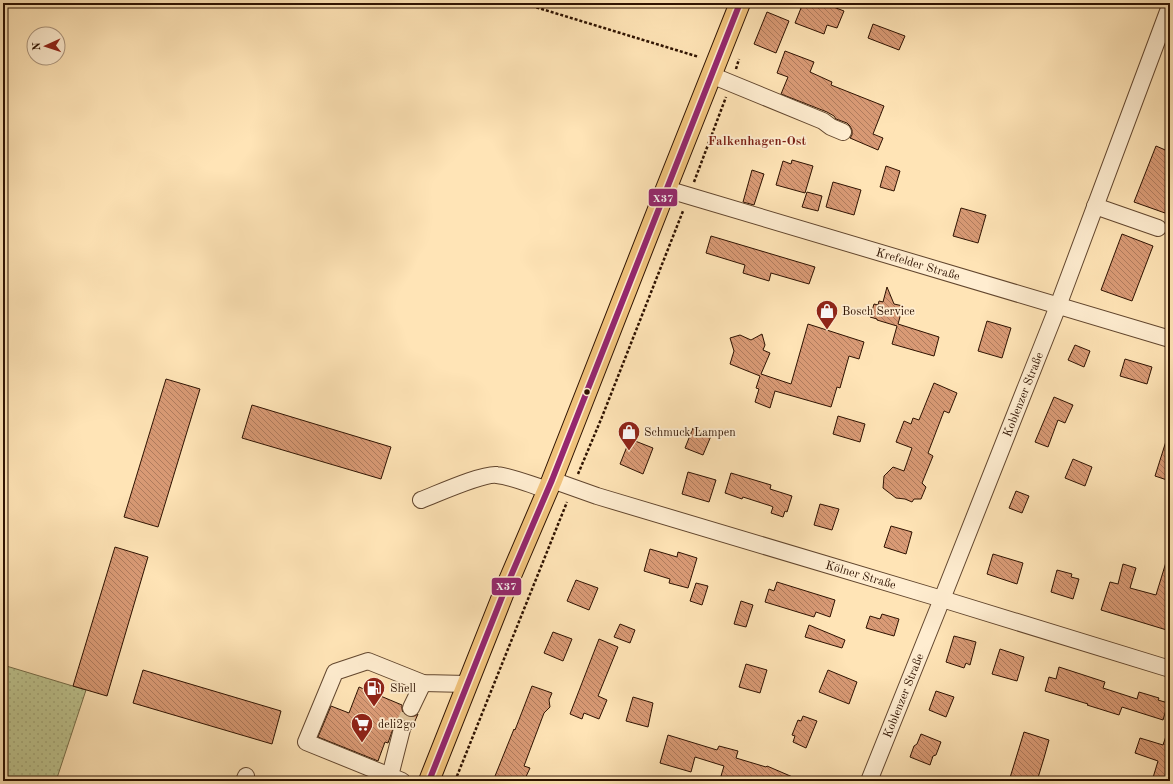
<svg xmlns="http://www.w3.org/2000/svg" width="1173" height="784" font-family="'Old Standard TT',serif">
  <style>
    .grass { fill: url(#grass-dots); stroke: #766c48 }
    .building { fill: url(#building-back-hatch); stroke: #2e1201 }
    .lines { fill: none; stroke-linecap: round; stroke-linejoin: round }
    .minor-tunnel { stroke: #e0c49b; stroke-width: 16; stroke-dasharray: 16 8; stroke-linecap: butt }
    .minor-casing { stroke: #62462e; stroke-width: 18 }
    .major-casing { stroke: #2e1201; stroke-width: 22 }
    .path { stroke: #2e1201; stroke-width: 2.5; stroke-dasharray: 3 2; stroke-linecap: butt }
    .minor { stroke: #ffedd0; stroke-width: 16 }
    .major { stroke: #f0c27b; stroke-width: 20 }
    .bus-1-casing { stroke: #ffedd0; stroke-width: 9 }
    .bus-1 { stroke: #95276e; stroke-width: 6 }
    .bus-dot { fill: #2e1201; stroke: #ffedd0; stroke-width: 1.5 }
    .labels { text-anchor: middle; stroke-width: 3.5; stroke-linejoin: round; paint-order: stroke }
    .street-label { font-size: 12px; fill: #2e1201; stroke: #ffedd0 }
    .poi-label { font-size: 12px; fill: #2e1201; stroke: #ffedd0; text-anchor: start }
    .neighbourhood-label { font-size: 13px; font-weight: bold; fill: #7a1f14; stroke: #ffedd0 }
    .line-badge { stroke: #ffedd0; stroke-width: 1.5 }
    .badge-label { font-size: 11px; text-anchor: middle; font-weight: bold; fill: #fff }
  </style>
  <defs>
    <pattern id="grass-dots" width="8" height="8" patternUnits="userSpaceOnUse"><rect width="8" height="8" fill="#bec590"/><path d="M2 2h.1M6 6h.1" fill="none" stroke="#a4a87a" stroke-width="1.8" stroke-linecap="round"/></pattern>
    <pattern id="building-back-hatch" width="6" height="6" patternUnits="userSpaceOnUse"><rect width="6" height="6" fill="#d99a75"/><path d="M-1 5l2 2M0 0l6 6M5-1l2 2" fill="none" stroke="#b07c5e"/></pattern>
  </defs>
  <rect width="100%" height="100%" fill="#ffe4b6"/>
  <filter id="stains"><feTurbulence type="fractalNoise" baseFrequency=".005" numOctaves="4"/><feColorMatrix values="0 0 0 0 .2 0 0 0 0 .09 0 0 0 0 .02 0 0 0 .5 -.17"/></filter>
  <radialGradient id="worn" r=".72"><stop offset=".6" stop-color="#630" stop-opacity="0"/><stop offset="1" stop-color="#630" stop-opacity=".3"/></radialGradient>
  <path class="grass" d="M3 665 86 690 56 781H3Z"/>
  <path class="building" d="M803 3H823L844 11 837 28 827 25 824 34 795 23Z
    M767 12 789 21 776 53 754 44Z
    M873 24 905 36 899 50 868 38Z
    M785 51 814 62 810 72 832 82 831 85 884 106 873 134 883 138 878 150 850 138 852 135V130L850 126 847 123 836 119 834 116 827 112 781 94 788 77 777 73Z
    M1156 146 1170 152V200L1165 213 1134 202Z
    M792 160 813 166 805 193 776 185 783 161 791 164Z
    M886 166 900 171 894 191 880 187Z
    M752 170 764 174 754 205 743 202Z
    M833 182 861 190 854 215 826 207Z
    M807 192 822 196 818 211 802 207Z
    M961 208 986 215 978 243 953 236Z
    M1122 234 1153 246 1132 301 1101 290Z
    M711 236 815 267 809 284 771 273 769 281 743 273 745 265 706 253Z
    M887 287 894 304 903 306 898 324 939 337 934 356 892 344 897 326 877 320V319L870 317 874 304 878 305 879 301 883 302Z
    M987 321 1011 328 1002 358 978 351Z
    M808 324 864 342 859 359 849 356 840 388 837 387 831 407 775 391 770 408 755 402 759 389 756 388 760 376 730 364 734 351 730 338 740 335 751 340 762 334 765 345 763 350 770 353 761 374 791 384Z
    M1075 345 1090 351 1084 367 1068 360Z
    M1125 359 1152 367 1147 384 1120 376Z
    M166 379 200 389 158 527 124 517Z
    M934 383 957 393 949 413 944 411 928 453 933 456 922 483 926 487 921 499H914L912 502 905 499 896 498 883 488 884 476 893 467 904 471 912 448 896 442 904 421 911 424 913 418 919 420Z
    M1054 397 1073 405 1065 423 1058 420 1048 447 1035 442Z
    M252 405 391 447 381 479 242 438Z
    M838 416 865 424 860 442 833 434Z
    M693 428 711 436 703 455 685 448Z
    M1167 438H1170V481L1155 476Z
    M630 439 653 448 643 474 620 464Z
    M1073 459 1092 467 1085 486 1065 478Z
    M688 472 716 480 709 502 682 494Z
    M731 473 771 485 770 489 792 496 787 512 785 511 783 517 771 513 773 507 771 506 743 497 742 499 725 493Z
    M1016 491 1029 496 1022 513 1009 508Z
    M820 504 839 509 832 530 814 525Z
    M891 526 912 532 906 554 884 547Z
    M115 547 148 557 107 696 73 686Z
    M650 549 677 557 678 552 697 558 688 588 669 583 670 579 644 571Z
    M993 554 1023 563 1017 584 987 574Z
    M1167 559H1170V631L1101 610 1110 582 1118 584 1123 564 1136 568 1130 588 1156 595Z
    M1057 570 1072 574 1071 577 1079 579 1073 599 1051 592Z
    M576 580 598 588 589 610 567 601Z
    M777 582 835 600 830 617 816 612 814 617 765 602 769 589 774 591Z
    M696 583 708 586 702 605 690 601Z
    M741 601 753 605 746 627 734 624Z
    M882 614 899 619 894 636 866 628 870 616 880 619Z
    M620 624 635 630 630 643 614 637Z
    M809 625 845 640 842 648 805 637Z
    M553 632 572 639 563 661 544 653Z
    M954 636 976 642 970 665 966 663 964 668 946 662Z
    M599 639 618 647 598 696 607 700 599 719 584 713 582 719 570 714Z
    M1000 649 1024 657 1017 681 992 674Z
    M746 664 767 670 760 693 739 687Z
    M1059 667 1105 682 1103 688 1137 699 1139 692 1159 698 1158 700 1168 703 1163 720 1122 707 1119 715 1087 705 1088 704 1045 691 1049 677 1056 679Z
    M143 670 281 711 272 744 133 703Z
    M828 670 857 682 849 704 819 692Z
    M532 686 552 693 549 700 550 707 544 713 524 766 530 768 524 781H493L514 729 515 730Z
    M359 687 402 705V709L403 713 407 717H412L418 714 411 730 409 723 405 720H399L395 723 388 743 385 742 378 761 318 737 331 706 349 713Z
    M936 691 954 697 946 717 929 710Z
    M633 697 653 703 648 727 626 721Z
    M803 716 817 721 806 748 793 742 795 736 792 735 798 720 801 721Z
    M1024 732 1049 740 1044 758 1037 781H1009Z
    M1167 733 1170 734V781H1152L1158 761 1135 753 1140 738 1163 745Z
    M921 734 941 742 936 755 933 756 930 765 910 757 914 746 917 744Z
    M668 735 717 750 719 746 738 751 736 758 766 767 767 766 802 781H736L721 776 724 766 695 757 691 772 660 763Z"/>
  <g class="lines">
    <path class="minor-tunnel" d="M402 729 411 708"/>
    <g class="minor-casing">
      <g id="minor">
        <path d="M711 75 823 121 831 127 843 132"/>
        <path id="s1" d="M666 189 1170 339"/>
        <path d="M1095 206 1158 228"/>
        <path id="s2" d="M552 480 597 496 942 599 1170 669"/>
        <path d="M421 500C437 494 483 473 497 475 514 477 531 485 548 490"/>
        <path d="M411 708 423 683"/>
        <path d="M390 776 306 742 335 672 368 661 423 683 467 684"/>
        <path d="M244 781 246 776"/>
        <path d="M402 781 390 776 402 729"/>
        <path id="s3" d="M869 781 942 599 1058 306 1170 6"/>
      </g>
    </g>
    <g class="major-casing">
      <path id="major" d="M429 781 504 592 552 480 666 189 740 3"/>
    </g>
    <path class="path" d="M522 3 699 57
      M736 69 739 59
      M694 182 726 97
      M578 474 602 417 683 211
      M455 781 567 502"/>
    <use href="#minor" class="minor"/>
    <use href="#major" class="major"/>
    <g class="bus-1-casing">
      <path id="bus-1" d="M429 781 504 592 552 480 740 3"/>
    </g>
    <use href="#bus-1" class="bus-1"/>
  </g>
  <defs>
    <g id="shop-pin" transform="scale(1.15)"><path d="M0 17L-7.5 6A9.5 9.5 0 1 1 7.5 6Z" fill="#8f2418" stroke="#ffedd0"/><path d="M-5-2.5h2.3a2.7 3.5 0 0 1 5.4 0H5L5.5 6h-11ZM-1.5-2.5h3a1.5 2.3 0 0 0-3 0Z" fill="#fff"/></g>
    <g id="fuel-pin" transform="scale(1.15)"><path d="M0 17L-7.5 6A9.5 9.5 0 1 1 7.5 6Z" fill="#8f2418" stroke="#ffedd0"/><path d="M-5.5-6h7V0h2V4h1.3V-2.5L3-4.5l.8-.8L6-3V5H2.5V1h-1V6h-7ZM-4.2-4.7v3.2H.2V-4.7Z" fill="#fff"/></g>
    <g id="supermarket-pin" transform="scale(1.15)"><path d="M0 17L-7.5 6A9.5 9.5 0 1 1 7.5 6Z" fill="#8f2418" stroke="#ffedd0"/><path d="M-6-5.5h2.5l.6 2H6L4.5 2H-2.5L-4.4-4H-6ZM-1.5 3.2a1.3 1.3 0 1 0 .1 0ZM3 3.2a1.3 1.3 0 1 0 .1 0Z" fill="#fff"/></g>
  </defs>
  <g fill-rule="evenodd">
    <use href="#shop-pin" x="827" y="311"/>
    <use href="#shop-pin" x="629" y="432"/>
    <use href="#fuel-pin" x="374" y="688"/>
    <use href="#supermarket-pin" x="362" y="724"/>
  </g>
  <circle class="bus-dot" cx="587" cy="392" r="3.5"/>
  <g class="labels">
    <g class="street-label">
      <text dy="4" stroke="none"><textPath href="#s1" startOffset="263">Krefelder Straße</textPath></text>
      <text dy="4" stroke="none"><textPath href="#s3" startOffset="416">Koblenzer Straße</textPath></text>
      <text dy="4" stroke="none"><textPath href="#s2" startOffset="323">Kölner Straße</textPath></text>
      <text dy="4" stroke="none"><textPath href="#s3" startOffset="92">Koblenzer Straße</textPath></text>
    </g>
    <g class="poi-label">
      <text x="842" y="315">Bosch Service</text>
      <text x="644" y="436">Schmuck Lampen</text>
      <text x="390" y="692">Shell</text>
      <text x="378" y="728">deli2go</text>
    </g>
    <g class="neighbourhood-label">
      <text x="757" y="145">Falkenhagen-Ost</text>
    </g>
  </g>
  <g class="line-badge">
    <rect x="648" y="188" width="30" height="19" rx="4" fill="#95276e"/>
    <rect x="491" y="577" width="31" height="19" rx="4" fill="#95276e"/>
  </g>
  <g class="badge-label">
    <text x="663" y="202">X37</text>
    <text x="506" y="590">X37</text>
  </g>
  <rect width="1173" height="784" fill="none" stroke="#ffe4b6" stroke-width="16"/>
  <rect x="4" y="4" width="1165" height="776" fill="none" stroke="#2e1201" stroke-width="2"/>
  <rect x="8" y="8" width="1157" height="768" fill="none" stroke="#2e1201"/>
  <g transform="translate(46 46) rotate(267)"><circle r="19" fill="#ffedd0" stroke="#ab957d"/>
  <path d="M0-3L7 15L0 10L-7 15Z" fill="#8f2418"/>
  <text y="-6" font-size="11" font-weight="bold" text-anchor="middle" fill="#2e1201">N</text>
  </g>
  <rect width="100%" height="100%" filter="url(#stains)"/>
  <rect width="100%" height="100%" fill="url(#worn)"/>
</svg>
